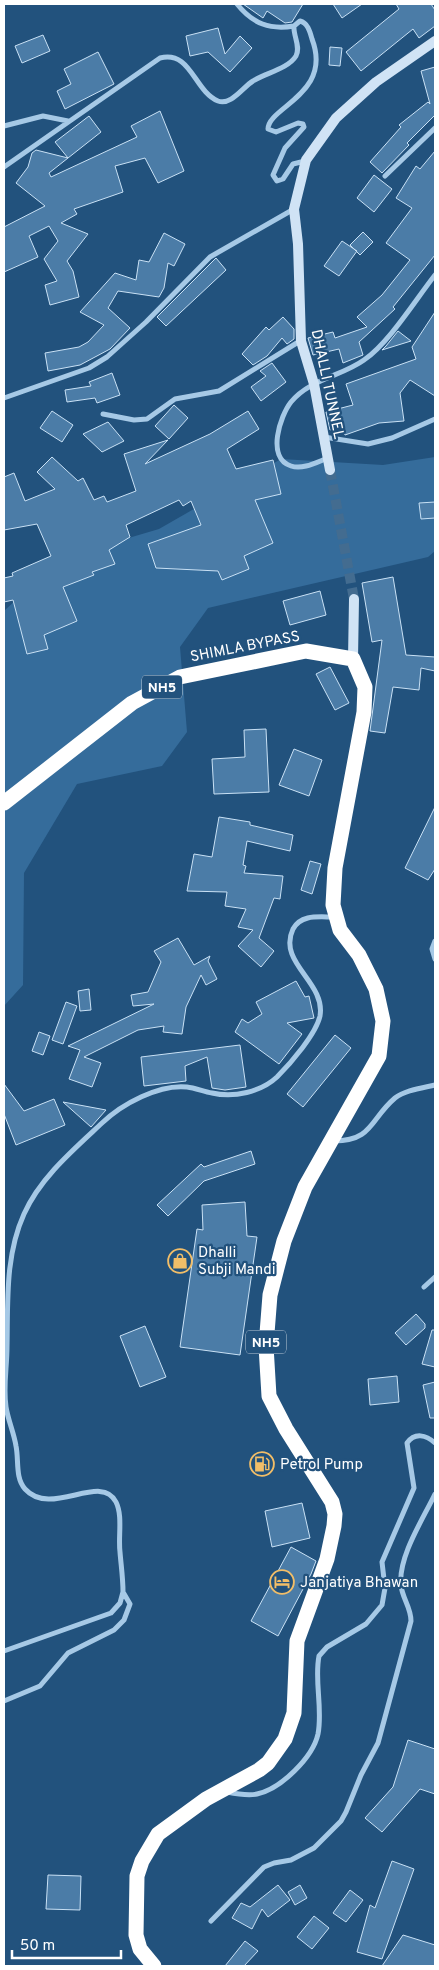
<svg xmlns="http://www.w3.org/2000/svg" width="439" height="1970" font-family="Overpass,sans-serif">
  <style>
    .green { fill: #356c9b }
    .building { fill: #4b7ca7; stroke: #c9e1f5 }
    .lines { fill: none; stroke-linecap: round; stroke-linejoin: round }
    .secondary-tunnel { stroke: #436c90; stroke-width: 10; stroke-dasharray: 10 5; stroke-linecap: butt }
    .street { stroke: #a6c9e6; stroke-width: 5 }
    .secondary { stroke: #d0e3f5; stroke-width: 10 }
    .highway { stroke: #fff; stroke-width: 15 }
    .labels { text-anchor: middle; stroke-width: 4.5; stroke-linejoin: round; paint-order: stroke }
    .shield { fill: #22527d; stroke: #bdcbd8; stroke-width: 1 }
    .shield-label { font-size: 14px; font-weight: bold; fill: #fff }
    .street-label { font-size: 15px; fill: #fff; stroke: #22527d }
    .poi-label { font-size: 15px; fill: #fff; stroke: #22527d; text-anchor: start }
  </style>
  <rect width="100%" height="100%" fill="#22527d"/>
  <path class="green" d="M435 457V551L428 557 208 608 180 647 187 732 162 766 77 784 24 873 23 985 4 1006V611L61 558 159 529 281 459 383 465Z"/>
  <path class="building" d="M243 4H303L292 22 285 23 267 11 263 18Z
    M333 4H362L342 18Z
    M396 4H431L435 10V26L419 38 413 29 361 71 346 52 399 9Z
    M218 28 225 54 240 36 252 48 230 72 208 52 190 56 186 36Z
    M43 35 50 51 22 63 15 46Z
    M330 47 342 48 340 66 329 65Z
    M98 52 114 84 65 109 57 91 71 84 64 69Z
    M435 67V115L407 143 409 145 382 173 370 162 401 127 399 125 428 102 430 104 421 71Z
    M160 111 184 171 158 183 145 158 115 166 123 192 74 209 77 214 61 223 88 234 67 261 73 271 79 297 50 305 45 285 57 281 44 259 58 241 49 226 29 236 38 257 4 272V227L45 206 16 183 28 167 32 153 36 150 68 158 49 173 51 177 137 137 131 126Z
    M89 116 101 132 68 158 55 142Z
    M435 151V255L393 307 395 309 359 342 363 355 343 363 339 349 313 355 308 338 333 332 335 338 367 327 357 317 382 295 410 260 386 243 412 208 396 198 416 166 420 169Z
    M374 175 392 189 374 212 357 198Z
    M363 232 373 242 360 255 350 245Z
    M164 233 185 244 174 266 168 263 164 288 159 297 118 291 108 308 130 328 110 349 80 365 48 371 45 353 79 347 88 342 104 325 80 312 115 273 136 280 139 260 149 262Z
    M342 241 357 251 339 276 324 266Z
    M216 258 226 270 166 326 157 317Z
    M435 312V396L410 380 400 393 404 421 379 423 345 435 342 427 330 430 326 412 353 405 346 384 416 359 412 347Z
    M283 317 294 329V339L287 344 282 338 267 356 253 365 242 354 266 327 269 330Z
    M398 331 411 341 382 350 386 346Z
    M272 363 286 382 261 401 251 387 266 376 260 371Z
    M112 373 120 395 97 403 95 398 67 402 65 390 91 386 89 382Z
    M174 405 188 418 169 439 155 426Z
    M52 411 73 425 62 442 40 428Z
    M248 411 259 429 227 449 236 469 273 460 281 494 255 500 273 543 244 556 249 569 222 580 218 571 156 568 148 544 201 525 191 501 183 506 179 500 126 525 130 537 109 550 115 564 92 572 94 575 63 587 77 621 44 635 48 649 27 654 13 600 4 602V578L13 576 12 573 51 556 37 524 4 530V477L14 473 25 501 55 489 37 472 52 457 78 481 83 478 94 500 104 496 107 502 136 491 124 454 168 440 145 464 210 434Z
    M108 422 124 441 102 452 83 434Z
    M435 502V518L421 519 419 503Z
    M393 577 406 655 435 657V671L421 668 419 690 393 687 385 733 370 731 382 640 372 642 362 583Z
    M320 591 326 615 290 625 283 601Z
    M330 667 349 703 335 710 316 674Z
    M266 729 269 792 214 794 212 759 245 757 244 730Z
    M294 749 322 760 309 796 279 785Z
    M435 807V869L428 880 405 868Z
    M219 817 250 822V825L293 835 290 851 247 841 243 865 246 866 244 873 283 876 280 899 274 898 259 938 274 951 261 967 238 946 253 930 238 927 246 909 225 906 227 892 187 891 194 854 212 857Z
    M310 861 321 864 312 894 301 890Z
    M178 938 194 965 210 956 208 961 217 979 206 985 201 975 186 1007 182 1034 163 1032 164 1026 138 1030 84 1057 101 1063 92 1087 69 1079 80 1050 68 1046 154 1004 133 1006 131 995 148 992 161 962 154 951Z
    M296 981 305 997 309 996 314 1018 287 1023 302 1034 279 1064 235 1032 242 1019 248 1023 262 1014 256 1002Z
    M89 989 91 1010 80 1011 78 991Z
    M66 1002 77 1006 63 1044 52 1040Z
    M39 1032 50 1036 43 1055 32 1051Z
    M335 1035 351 1048 303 1107 287 1094Z
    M240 1045 246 1087 225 1090 212 1088 207 1057 185 1066 186 1081 144 1086 141 1057Z
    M4 1084 24 1111 54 1099 65 1125 16 1145 4 1114Z
    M63 1102 106 1110 91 1127Z
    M251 1151 255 1164 204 1181 168 1216 157 1205 201 1164 204 1167Z
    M245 1202 247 1236 257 1237 240 1355 180 1347 197 1229 203 1230 202 1205Z
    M416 1314 425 1324V1328L406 1345 395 1333Z
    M145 1326 166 1377 140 1387 120 1336Z
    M432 1330H435V1367L422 1364Z
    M397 1376 399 1402 370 1405 368 1379Z
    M435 1382V1418H430L423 1385Z
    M302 1503 310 1538 272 1547 265 1511Z
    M291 1547 316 1561 311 1574 278 1636 251 1621Z
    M408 1740 435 1749V1794L420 1789 382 1832 365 1818 393 1787Z
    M392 1861 414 1869 382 1959 357 1952 370 1905 375 1908Z
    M48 1875 81 1876 80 1910 46 1909Z
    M278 1885 290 1900 268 1917 262 1909 252 1929 232 1918 241 1903 250 1907Z
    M300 1885 307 1898 295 1905 288 1892Z
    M350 1890 363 1900 346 1922 333 1913Z
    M314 1916 329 1928 312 1949 297 1937Z
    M403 1935 435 1945V1966H382Z
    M245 1941 258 1951 244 1966H225Z"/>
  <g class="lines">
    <path class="secondary-tunnel" d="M330 470 354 599"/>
    <path class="street" d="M237 4C253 24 270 30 294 26
      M4 126 43 116 68 121
      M4 167 160 58C191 50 194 91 218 101 231 106 243 87 253 81 265 73 288 69 296 56 301 46 293 36 294 26L300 21C308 23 310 32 312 39 333 94 268 107 268 129L276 132 298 123 303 124 304 127 285 148 273 175 277 181 283 179 293 164 305 161
      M385 176 435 128
      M4 398 89 368 107 357 146 322 210 257 294 209
      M103 414 134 420 147 419 175 399 219 391 300 341
      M324 437 368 444 392 438 435 419
      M328 458C317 462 303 470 291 466 266 458 280 416 291 402 310 379 342 376 364 360 389 343 416 299 435 275
      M435 941 432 949 435 959
      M334 1141C373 1141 370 1119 395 1098 405 1090 422 1088 435 1085
      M424 1287 435 1277
      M4 1651 111 1613 120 1603 123 1592C123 1578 121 1565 120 1552 118 1537 123 1516 116 1502 101 1472 51 1518 25 1489 15 1478 19 1460 16 1446 14 1433 8 1420 6 1407 3 1387 7 1367 7 1347 8 1302 5 1256 24 1214 40 1178 73 1150 102 1123 122 1104 159 1084 187 1087 196 1088 204 1092 212 1093 234 1098 261 1092 277 1077 291 1063 316 1034 320 1016 326 982 277 963 293 929 301 914 319 917 333 917
      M4 1701 40 1686 68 1653 114 1630 124 1620 130 1604 123 1592
      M227 1792C237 1794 247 1796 257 1794 281 1789 313 1757 318 1734 323 1708 314 1681 319 1656L327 1647 366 1624 382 1605 385 1588 382 1562 414 1488 407 1443C415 1432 426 1435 435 1443
      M211 1921 264 1867 274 1863 291 1860 314 1848 341 1821 346 1812 361 1775 378 1743 411 1621C411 1607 402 1598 401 1585 398 1557 423 1519 435 1494"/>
    <path class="secondary" d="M330 470 314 384 301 341 298 244 294 209 306 160 336 118 376 82 435 41
      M353 659 354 599"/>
    <path class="highway" d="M4 803 132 703 180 677 306 651 353 659 365 687 364 712 335 868 333 905 340 930 359 955 376 989 383 1021 379 1056 305 1187 284 1241 270 1295 266 1346 269 1396 286 1429 332 1502 335 1514 334 1526 327 1559 297 1641 294 1713 285 1739 268 1763 259 1770 206 1799 158 1834 142 1861 137 1876 136 1935 140 1949 154 1966"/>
  </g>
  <defs>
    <g id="shop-ring" transform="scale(1.25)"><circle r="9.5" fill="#22527d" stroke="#f2be68" stroke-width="1.5"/><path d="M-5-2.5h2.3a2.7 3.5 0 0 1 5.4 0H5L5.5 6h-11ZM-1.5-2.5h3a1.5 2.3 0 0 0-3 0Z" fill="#f2be68"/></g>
    <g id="fuel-ring" transform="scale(1.25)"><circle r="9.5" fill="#22527d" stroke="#f2be68" stroke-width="1.5"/><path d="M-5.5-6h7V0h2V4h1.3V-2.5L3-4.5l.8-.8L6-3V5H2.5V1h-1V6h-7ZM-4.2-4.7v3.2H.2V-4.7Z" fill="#f2be68"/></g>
    <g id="hotel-ring" transform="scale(1.25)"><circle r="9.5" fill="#22527d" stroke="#f2be68" stroke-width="1.5"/><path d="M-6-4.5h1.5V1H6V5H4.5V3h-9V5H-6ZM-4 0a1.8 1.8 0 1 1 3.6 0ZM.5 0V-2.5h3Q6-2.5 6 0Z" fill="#f2be68"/></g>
  </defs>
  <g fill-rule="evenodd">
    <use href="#shop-ring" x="180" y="1261"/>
    <use href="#fuel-ring" x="262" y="1464"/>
    <use href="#hotel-ring" x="282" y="1582"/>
  </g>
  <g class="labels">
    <g class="shield">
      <rect x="142" y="675.5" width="40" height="23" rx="4"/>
      <rect x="246" y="1330.5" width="40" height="23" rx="4"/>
    </g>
    <g class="shield-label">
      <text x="162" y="692">NH5</text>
      <text x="266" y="1347">NH5</text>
    </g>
    <g class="street-label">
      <text transform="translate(328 384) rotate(78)" y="5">DHALLI TUNNEL</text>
      <text transform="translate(245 646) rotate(-11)" y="5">SHIMLA BYPASS</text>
    </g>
    <g class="poi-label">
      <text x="198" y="1257">Dhalli<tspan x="198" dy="17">Subji Mandi</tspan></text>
      <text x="280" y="1469">Petrol Pump</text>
      <text x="300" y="1587">Janjatiya Bhawan</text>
    </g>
  </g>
  <rect width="439" height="1970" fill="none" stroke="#ffffff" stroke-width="10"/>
  <path d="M12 1950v8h109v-8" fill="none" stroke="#ffffff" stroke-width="2.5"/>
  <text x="20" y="1950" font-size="15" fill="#ffffff" stroke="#22527d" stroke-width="4" paint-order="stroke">50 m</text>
</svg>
